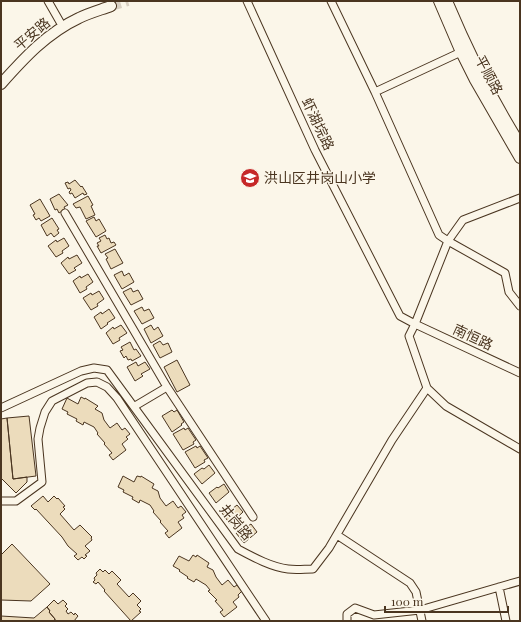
<svg xmlns="http://www.w3.org/2000/svg" width="521" height="622" font-family="'Playfair Display','Noto Sans SC',serif">
  <style>
    .building { fill: #ecdcbc; stroke: #4a3520 }
    .lines { fill: none; stroke-linecap: round; stroke-linejoin: round }
    .secondary-tunnel { stroke: #d8cfc1; stroke-width: 10; stroke-dasharray: 10 5; stroke-linecap: butt }
    .minor-casing { stroke: #4a3520; stroke-width: 9 }
    .secondary-casing { stroke: #4a3520; stroke-width: 12 }
    .minor { stroke: #fbf6e9; stroke-width: 7 }
    .secondary { stroke: #fbf6e9; stroke-width: 10 }
    .labels { text-anchor: middle; stroke-width: 3; stroke-linejoin: round; paint-order: stroke }
    .street-label { font-size: 14px; fill: #4a3520; stroke: #fbf6e9 }
    .poi-label { font-size: 14px; fill: #4a3520; stroke: #fbf6e9; text-anchor: start }
  </style>
  <rect width="100%" height="100%" fill="#fbf6e9"/>
  <path class="building" d="M75 180 81 187 82 186 87 194 84 195 83 193 75 198 72 193 70 194 69 192 71 190 70 188 68 189 65 183 68 182 69 184Z
    M59 194 68 205 64 207 65 209 59 213 57 209 55 210 50 199Z
    M88 196 93 205 91 206 95 215 86 219 80 207 76 208 73 204Z
    M40 199 50 216 41 221 39 218 36 220 33 215 35 214 30 205Z
    M94 217 96 221 99 219 106 231 96 237 86 221Z
    M52 218 59 229 57 230 59 233 54 237 51 233 47 236 41 225Z
    M105 235 107 239 109 238 111 243 114 242 116 245 101 253 97 246H99L97 243 101 241 99 238Z
    M64 238 69 246 62 251 63 253 56 257 48 246 56 240 57 242Z
    M115 249 123 263 111 269 106 259 108 258 105 254Z
    M77 255 82 263 74 268 76 270 69 274 61 263 68 257 69 259Z
    M122 271 124 276 129 273 134 282 122 289 114 275Z
    M88 274 93 282 86 287 87 289 80 293 73 281 80 276 81 278Z
    M131 288 133 292 138 290 143 299 131 305 123 292Z
    M99 291 104 299 97 304 98 306 91 310 83 298 91 293 92 295Z
    M142 307 144 311 149 309 154 318 142 324 134 311Z
    M109 309 115 318 107 323 108 324 101 329 94 317 101 312 102 314Z
    M121 325 127 333 119 338 120 340 113 344 106 333 113 327 114 329Z
    M151 325 154 330 158 327 163 336 151 343 144 329Z
    M160 341 163 345 168 343 172 352 160 358 153 345Z
    M130 342 134 350 136 349 141 356 132 361 131 359 128 360 126 356 124 358 120 351 123 350 121 347Z
    M177 360 190 385 177 392 164 367Z
    M136 362 138 366 145 362 150 369 141 374 143 376 135 381 127 367Z
    M81 397 85 399V398L98 406 95 409 102 413 104 420 110 428 117 423 122 430 125 428 130 434 126 437 128 439 122 444 126 450 113 460 109 455 112 453 104 444 105 443 97 434 98 433 94 427 84 422 83 425 76 421 77 419 67 414 68 412 62 409 67 398 78 404Z
    M172 410 174 412 177 410 184 422 181 424 182 425 172 432 162 416Z
    M29 416 36 476 13 479 7 418Z
    M7 418 13 479 27 477V482L16 493 1 478V419Z
    M184 428 185 430 188 428 196 440 193 442 194 444 183 450 173 434Z
    M196 446 197 448 200 446 208 458 204 460 205 462 195 468 185 452Z
    M209 465 215 473 202 484 194 474 202 468 204 469Z
    M123 476 134 482 137 476 141 477V476L154 484 152 488 158 491 160 498 166 506 173 501 178 508 181 506 186 512 182 515 184 518 178 522 182 528 169 538 165 533 168 531 160 522 161 521 153 512 154 511 150 505 140 500 139 503 132 499 133 497 123 492 124 490 118 487Z
    M224 484 229 492 216 503 209 493 217 487 218 488Z
    M43 496 48 502 54 496 57 499 58 498 65 506 63 507 65 509 60 514 74 530 80 525 92 537 91 538 92 540 85 546 90 551 85 555 87 556 84 559 82 557 78 560 74 556 77 554 68 546 62 537 36 509 35 510 31 506Z
    M237 505 243 512 230 524 222 513 230 507 232 509Z
    M251 524 257 532 244 543 236 533 244 527 245 528Z
    M12 544 50 584 31 601 1 600V555Z
    M193 555 196 557 197 555 209 563 207 567 213 570 216 577 222 585 228 580 234 587 237 585 242 591 238 595 239 597 233 602 237 607 224 617 220 612 223 610 215 601 217 600 208 591 210 590 206 585 196 579 194 582 187 578 188 577 179 571 180 570 173 566 179 556 189 561Z
    M100 569 103 572 105 570 109 574 112 571 121 580 117 584 129 597 133 593 141 601 137 605 141 609 139 611 141 612 131 621 104 591 105 590 98 582 96 584 93 582 95 580 94 578 97 575 96 573Z
    M54 600 58 604 63 600 67 604 65 606 68 609 66 611 68 614 71 612 74 615 75 613 78 616 74 621H55V619L49 612 50 611 47 607Z
    M47 607 50 611 49 612 55 619 54 621H1V616L34 618Z"/>
  <g class="lines">
    <path class="secondary-tunnel" d="M111 6 128 1"/>
    <g class="minor-casing">
      <path id="minor" d="M48 1 60 22
        M247 1 315 150 400 316 415 324 409 336 427 388 446 406 520 449
        M331 1 375 92 439 235 448 241 505 273 509 292 520 306
        M375 92 461 52
        M520 198 463 220 448 241 415 324 520 373
        M65 213 167 387 253 517
        M135 406 167 387
        M1 408 81 371 94 368 107 370 238 549C253 557 271 567 288 569 296 570 305 569 313 569L329 548 392 440 427 388
        M1 501H16L42 482 38 439 40 428 45 412 52 401 87 383 97 382 107 387 117 398 266 621
        M337 535 410 583 416 592 422 621
        M499 587 506 621
        M347 621V614L355 608 374 615 420 610 520 581"/>
    </g>
    <g class="secondary-casing">
      <path id="secondary" d="M439 1 460 50 475 80 520 158
        M447 1C468 51 491 98 520 144
        M1 84C24 58 47 33 79 18 89 13 100 10 111 6"/>
    </g>
    <use href="#minor" class="minor"/>
    <use href="#secondary" class="secondary"/>
  </g>
  <defs>
    <g id="school-disc" transform="scale(1)"><circle r="9.5" fill="#c62828" stroke="#fbf6e9"/><path d="M0-5L7-2L0 1L-7-2ZM-4 1L0 2.5L4 1V4Q0 6-4 4Z" fill="#fff"/></g>
  </defs>
  <g fill-rule="evenodd">
    <use href="#school-disc" x="250" y="178"/>
  </g>
  <g class="labels">
    <g class="street-label">
      <text transform="translate(32 34) rotate(-40)" y="5">平安路</text>
      <text transform="translate(489 75) rotate(62)" y="5">平顺路</text>
      <text transform="translate(318 124) rotate(65)" y="5">虾湖垸路</text>
      <text transform="translate(473 337) rotate(25)" y="5">南恒路</text>
      <text transform="translate(236 522) rotate(50)" y="5">井岗路</text>
    </g>
    <g class="poi-label">
      <text x="264" y="183">洪山区井岗山小学</text>
    </g>
  </g>
  <rect width="521" height="622" fill="none" stroke="#4a3520" stroke-width="4"/>
  <path d="M385 606v6h123v-6" fill="none" stroke="#4a3520" stroke-width="2"/>
  <text x="391" y="606" font-size="12" fill="#4a3520" stroke="#fbf6e9" stroke-width="3" paint-order="stroke">100 m</text>
</svg>
